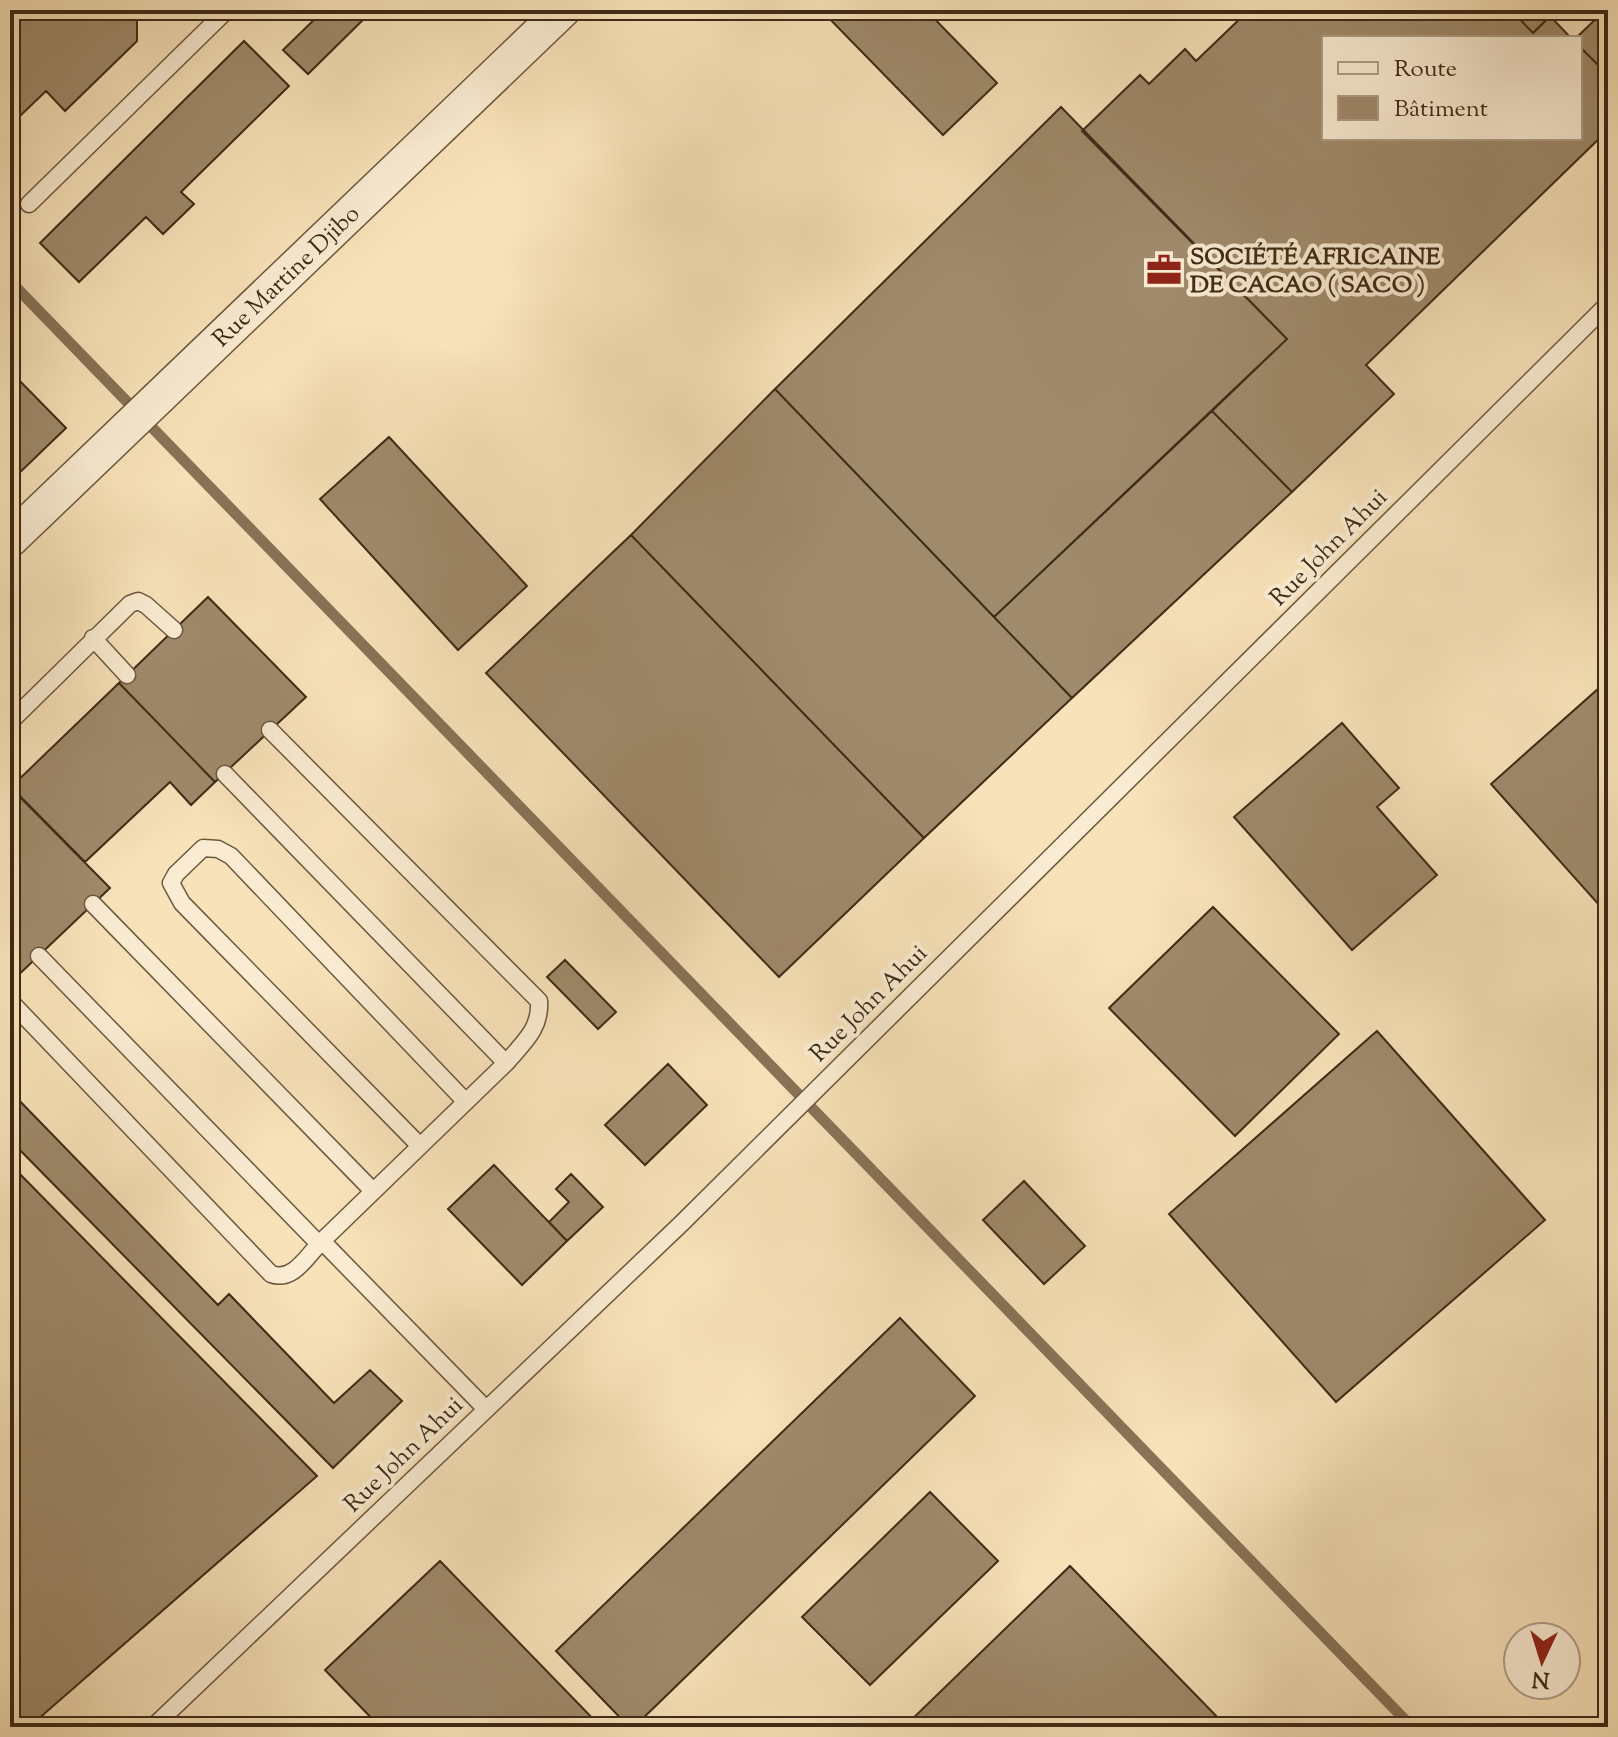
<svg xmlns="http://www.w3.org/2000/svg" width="1618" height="1737" font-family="'Sorts Mill Goudy',serif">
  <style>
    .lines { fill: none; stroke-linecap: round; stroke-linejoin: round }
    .stream { stroke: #887357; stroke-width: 11 }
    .building { fill: #9f8a6b; stroke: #3e2a16; stroke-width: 2 }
    .service-casing { stroke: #6c583f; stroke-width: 19 }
    .minor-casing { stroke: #6c583f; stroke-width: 37 }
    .service { stroke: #faecd2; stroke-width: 16 }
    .minor { stroke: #faecd2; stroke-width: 34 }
    .labels { text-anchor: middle; stroke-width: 8; stroke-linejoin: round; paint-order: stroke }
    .poi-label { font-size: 24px; font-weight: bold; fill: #3e2a16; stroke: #faecd2; text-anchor: start }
    .street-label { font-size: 24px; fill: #3e2a16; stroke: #faecd2 }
  </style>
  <rect width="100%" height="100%" fill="#f8e2b9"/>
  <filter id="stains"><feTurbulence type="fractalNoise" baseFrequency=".0025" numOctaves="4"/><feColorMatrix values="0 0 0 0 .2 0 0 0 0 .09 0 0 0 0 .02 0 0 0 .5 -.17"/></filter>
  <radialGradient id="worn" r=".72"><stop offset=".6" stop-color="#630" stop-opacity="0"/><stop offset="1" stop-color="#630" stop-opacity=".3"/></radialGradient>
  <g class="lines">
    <path class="stream" d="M10 281 1412 1727"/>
  </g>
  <path class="building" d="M10 10H137V41L65 111 46 91 19 117 10 109Z
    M324 10H373L308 74 283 50Z
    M821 10H926L997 83 943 135Z
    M1249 10H1511L1533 33 1550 16 1571 38H1324V138H1580V47L1608 75V130L1366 365 1394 394 1292 492 1212 411 1287 339 1082 131 1140 75 1149 84 1185 49 1196 61Z
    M1511 10H1557L1533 33Z
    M1605 10H1608V75L1580 47V38H1576Z
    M244 41 289 86 181 192 194 204 163 234 146 217 79 282 40 243Z
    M1061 107 1287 339 994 617 775 389Z
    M10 371 66 428 10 482Z
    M775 389 1072 698 924 838 631 535Z
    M1212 411 1292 492 1072 698 994 617Z
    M389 437 527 586 458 650 320 499Z
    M631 535 924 838 779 977 486 673Z
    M208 597 306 697 215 782 119 683Z
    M1608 680V915L1491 784Z
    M119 683 215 782 191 805 170 782 85 862 11 787Z
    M1342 723 1399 788 1377 807 1437 875 1352 950 1234 817Z
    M10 787 110 888 10 983Z
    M1213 907 1339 1034 1235 1136 1109 1008Z
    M565 960 616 1012 598 1029 547 977Z
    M1377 1031 1545 1220 1336 1402 1169 1214Z
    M668 1064 707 1105 645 1165 605 1125Z
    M10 1091 218 1305 229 1294 334 1403 370 1370 402 1401 333 1468 10 1140Z
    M10 1164 317 1476 29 1727H10Z
    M494 1165 567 1241 522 1285 448 1209Z
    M571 1174 603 1207 567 1241 549 1222 569 1202 556 1189Z
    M1024 1181 1085 1246 1044 1284 983 1220Z
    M900 1318 975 1396 634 1727H629L556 1651Z
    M930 1492 998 1561 870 1685 802 1617Z
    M440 1561 601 1727H380L325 1670Z
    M1070 1566 1227 1727H904Z"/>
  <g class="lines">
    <g class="service-casing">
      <path id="service" d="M29 204 227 10
        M93 638 127 675
        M10 722 130 604 138 601 146 605 174 630
        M225 774 506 1063
        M93 904 373 1191
        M39 956 319 1244
        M10 1001 271 1274C292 1282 306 1258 319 1244L506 1063C523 1043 541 1029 539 1001L270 730
        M420 1146 182 903 171 883 176 874 203 848 218 849 231 856 466 1102
        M322 1241 485 1408
        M153 1727 682 1223 1608 304"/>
    </g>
    <g class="minor-casing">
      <g id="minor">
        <path id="s1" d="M10 540 563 10"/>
      </g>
    </g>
    <use href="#service" class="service"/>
    <use href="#minor" class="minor"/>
  </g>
  <defs>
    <g id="office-bare" transform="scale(2.76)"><path d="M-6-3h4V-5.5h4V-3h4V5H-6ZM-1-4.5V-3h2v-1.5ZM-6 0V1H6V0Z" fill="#8f2418" stroke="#faecd2" stroke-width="2.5" paint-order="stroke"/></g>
  </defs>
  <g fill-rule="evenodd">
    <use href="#office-bare" x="1164" y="270"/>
  </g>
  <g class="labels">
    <g class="poi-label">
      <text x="1190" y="264">SOCIÉTÉ AFRICAINE<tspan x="1190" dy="28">DE CACAO ( SACO )</tspan></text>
    </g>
    <g class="street-label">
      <text dy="8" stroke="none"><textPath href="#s1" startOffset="382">Rue Martine Djibo</textPath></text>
      <text transform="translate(1328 547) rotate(-45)" y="8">Rue John Ahui</text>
      <text transform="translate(868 1003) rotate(-45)" y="8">Rue John Ahui</text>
      <text transform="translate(403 1454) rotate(-44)" y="8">Rue John Ahui</text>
    </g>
  </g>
  <rect width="1618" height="1737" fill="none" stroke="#f8e2b9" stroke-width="40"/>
  <rect x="12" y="12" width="1594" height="1713" fill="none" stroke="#3e2a16" stroke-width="4"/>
  <rect x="20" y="20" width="1578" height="1697" fill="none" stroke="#3e2a16" stroke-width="2"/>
  <rect x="1322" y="36" width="260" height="104" fill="#faecd2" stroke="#af9e87" stroke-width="2"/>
  <rect x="1338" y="62" width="40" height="12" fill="#faecd2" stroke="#af9e87" stroke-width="2"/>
  <text x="1394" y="76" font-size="24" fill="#3e2a16">Route</text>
  <rect x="1338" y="96" width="40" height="24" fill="#9f8a6b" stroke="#af9e87" stroke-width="2"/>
  <text x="1394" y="116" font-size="24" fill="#3e2a16">Bâtiment</text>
  <g transform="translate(1542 1661) rotate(184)"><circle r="38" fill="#faecd2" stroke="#af9e87" stroke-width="2"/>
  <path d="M0-6L14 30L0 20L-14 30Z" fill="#8f2418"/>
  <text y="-12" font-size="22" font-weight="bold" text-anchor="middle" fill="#3e2a16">N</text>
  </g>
  <rect width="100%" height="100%" filter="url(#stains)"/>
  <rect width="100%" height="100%" fill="url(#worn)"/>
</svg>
